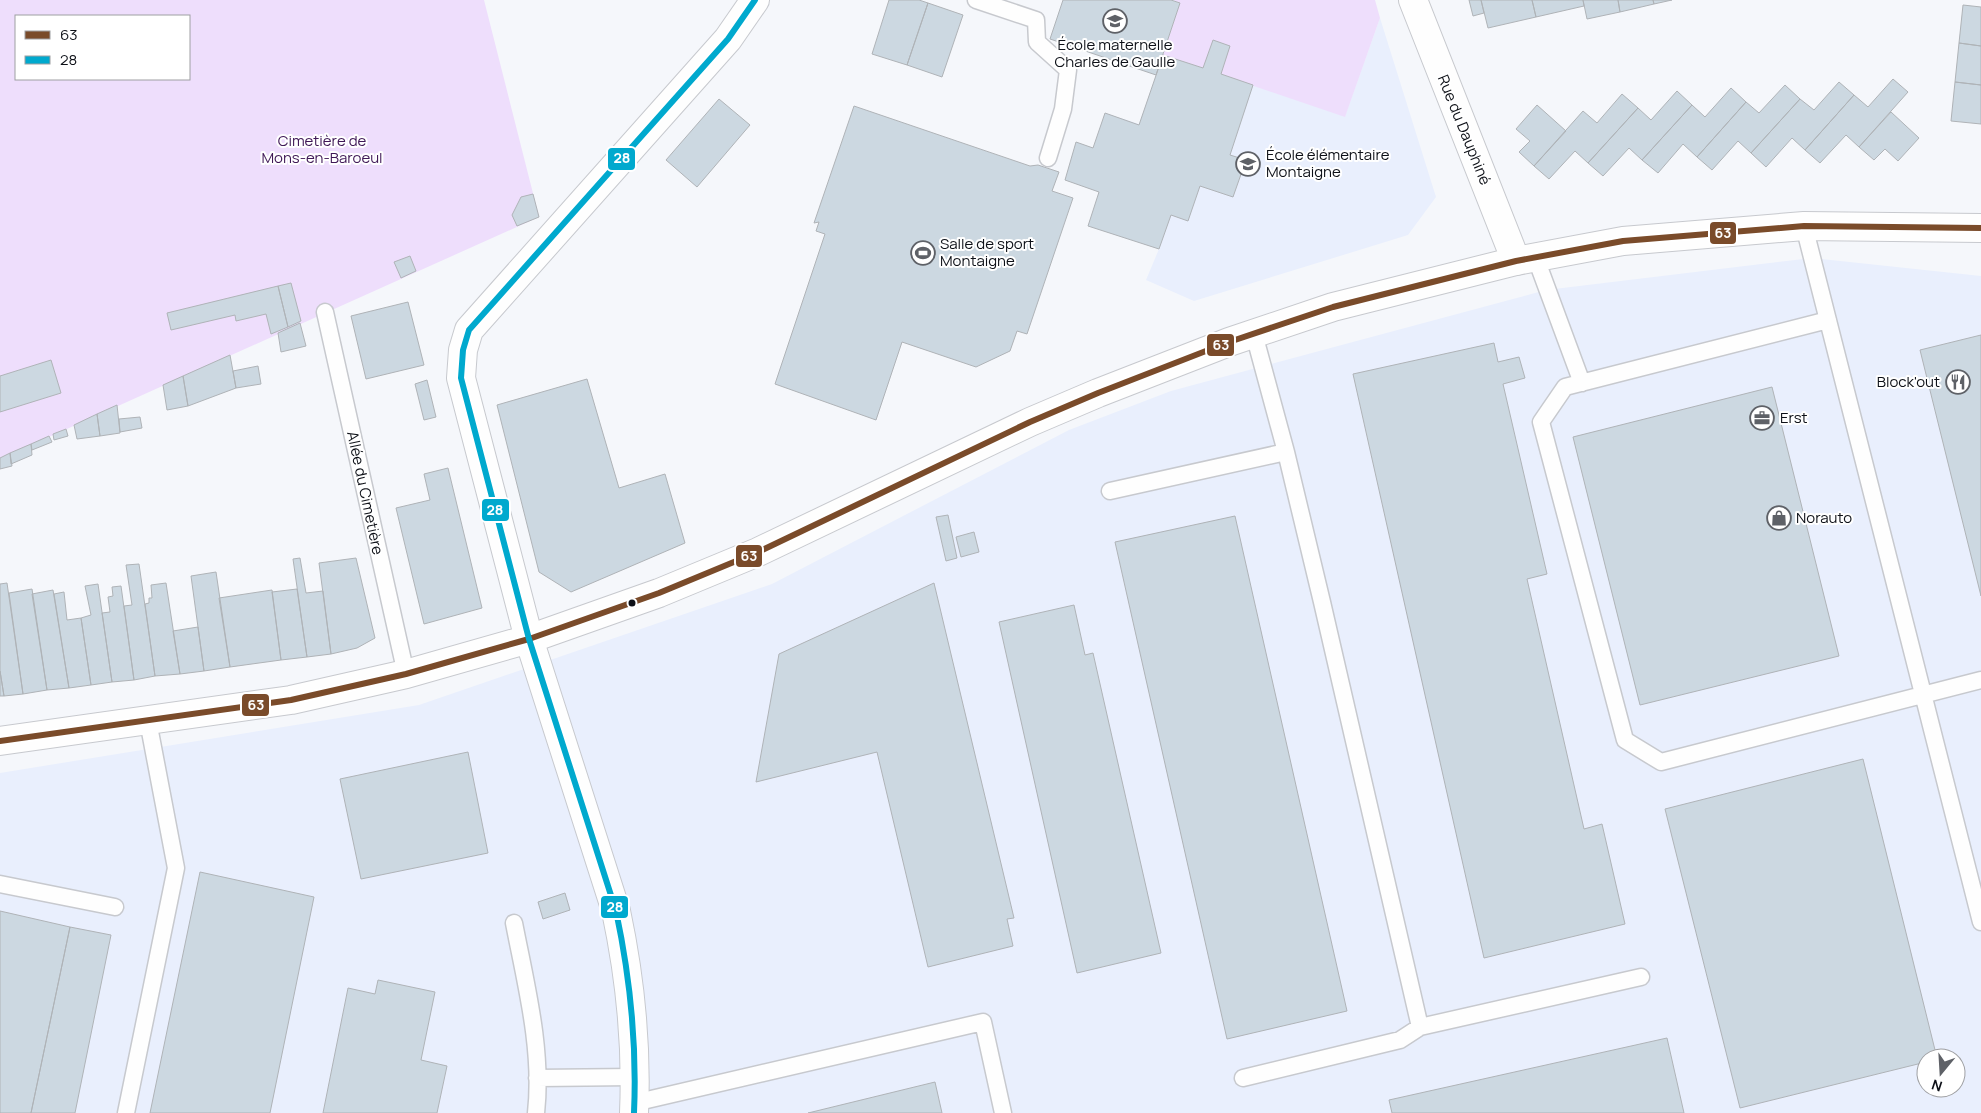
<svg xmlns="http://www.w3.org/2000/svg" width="1981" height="1113" font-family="Manrope,sans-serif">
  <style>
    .built { fill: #e9effd; fill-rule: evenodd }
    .green { fill: #eedefc; fill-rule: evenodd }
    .building { fill: #ccd8e1; stroke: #afb3b7 }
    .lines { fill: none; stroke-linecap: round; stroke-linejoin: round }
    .lane-casing { stroke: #c7c9ce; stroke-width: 19 }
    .street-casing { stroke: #c7c9ce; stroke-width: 30 }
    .secondary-casing { stroke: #c7c9ce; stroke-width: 30 }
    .lane { stroke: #fefefe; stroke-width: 16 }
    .street { stroke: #fefefe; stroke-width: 28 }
    .secondary { stroke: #fefefe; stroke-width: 28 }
    .bus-1-casing { stroke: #fff; stroke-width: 10 }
    .bus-2-casing { stroke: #fff; stroke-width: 10 }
    .bus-1 { stroke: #7a4b2a; stroke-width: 6 }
    .bus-2 { stroke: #00a9ce; stroke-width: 6 }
    .bus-dot { fill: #0d1017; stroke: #fff; stroke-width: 2 }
    .labels { text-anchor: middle; stroke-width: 4; stroke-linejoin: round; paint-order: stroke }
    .poi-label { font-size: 15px; fill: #0d1017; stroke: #fff; text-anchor: start }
    .street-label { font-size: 15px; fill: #0d1017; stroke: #fff }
    .park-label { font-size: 15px; fill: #3f1856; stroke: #fff }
    .line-badge { stroke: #fff; stroke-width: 2 }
    .badge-label { font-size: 14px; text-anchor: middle; font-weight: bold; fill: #fff }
  </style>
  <rect width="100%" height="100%" fill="#f5f7fb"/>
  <path class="built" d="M1063 0H1173L1180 3 1163 54 1345 116 1380 18 1436 197 1408 235 1194 301 1146 280 1159 249 1088 226 1099 192 1065 180 1076 142 1093 148 1105 113 1139 124 1156 75 1050 39Z
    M1812 258 1981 276V1113H0V773L419 705 772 584 1069 430 1171 391 1546 290ZM1926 1058H1956V1088H1926Z"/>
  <path class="green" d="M0 0H484L539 217 0 459ZM16 16H189V79H16Z
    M1173 0H1375L1380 18 1345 117 1163 55 1180 3Z"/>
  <path class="building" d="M889 0H919L928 3 907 65 872 54Z
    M1063 0H1171L1180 3 1156 75 1050 39Z
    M1469 0H1481L1484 13 1473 16Z
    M1481 0H1532L1536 17 1488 28Z
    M1532 0H1583L1584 6 1536 17Z
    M1583 0H1618L1620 12 1587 19Z
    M1618 0H1653L1654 4 1620 12Z
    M1653 0H1672L1654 4Z
    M928 3 963 15 942 77 907 65Z
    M1963 5 1981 7V46L1959 43Z
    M1213 40 1230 46 1221 74 1253 85 1230 155 1246 160 1233 197 1200 186 1188 221 1171 215 1159 249 1088 226 1099 192 1065 180 1076 142 1093 148 1105 113 1139 125 1163 55 1203 68Z
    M1959 43 1981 46V85L1955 82Z
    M1893 79 1908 92 1859 147 1846 135 1820 163 1805 150 1854 95 1868 107Z
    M1839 82 1854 95 1805 150 1792 138 1766 167 1751 153 1800 99 1814 110Z
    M1955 82 1981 85V124L1951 121Z
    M1785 85 1800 99 1751 153 1738 141 1712 170 1697 157 1746 102 1759 113Z
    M1731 88 1746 102 1697 157 1683 144 1658 173 1642 160 1692 105 1705 117Z
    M1677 91 1692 105 1642 160 1629 148 1603 176 1588 163 1638 108 1651 120Z
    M1622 94 1638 108 1588 163 1575 151 1549 179 1534 166 1583 111 1597 123Z
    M719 99 750 125 697 187 666 160Z
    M1537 105 1566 131 1534 166 1519 152 1530 141 1516 129Z
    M854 106 1030 166 1038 165 1059 172 1052 191 1073 198 1027 334 1017 331 1010 351 976 367 902 342 876 420 775 384 825 234 816 231 819 222 814 223Z
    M1891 112 1919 138 1898 161 1885 149 1874 160 1859 147Z
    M533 194 539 217 517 226 512 215 521 197Z
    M410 256 416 271 401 278 394 262Z
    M291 283 301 321 288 327 278 286Z
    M278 286 288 327 271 334 266 314 236 321 235 315 171 330 167 313Z
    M408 302 424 365 366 379 351 316Z
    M300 323 306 346 281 352 278 333Z
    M1981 335V596L1920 350Z
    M1494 343 1498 362 1519 357 1525 378 1503 384 1547 574 1527 579 1584 829 1602 824 1625 924 1484 958 1353 374Z
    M230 355 236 388 188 406 183 376Z
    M51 360 61 393 0 412V376Z
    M258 366 261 384 236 388 233 371Z
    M183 376 188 406 167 410 163 385Z
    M587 379 619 488 665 474 685 543 571 592 539 572 497 405Z
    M427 380 436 417 424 420 415 384Z
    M1772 387 1839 656 1640 705 1573 437Z
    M117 405 120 433 100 436 97 414Z
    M97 414 100 436 77 439 74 425Z
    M140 417 142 428 120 432 119 419Z
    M66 429 68 436 54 440 53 434Z
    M49 436 52 442 32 450 31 444Z
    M31 444 32 455 11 464 10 453Z
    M10 453 12 466 0 469V458Z
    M448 468 482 608 424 624 396 508 430 500 424 474Z
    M948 515 957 558 946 561 936 517Z
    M1235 516 1347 1011 1227 1039 1115 542Z
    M974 532 979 552 961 557 956 537Z
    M300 558 306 593 323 591 331 654 307 657 293 559Z
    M356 558 375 638 357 648 331 654 319 563Z
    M139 564 155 676 134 680 124 606 132 605 126 565Z
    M216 572 230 667 204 671 191 576Z
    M7 583 23 694 4 696 0 671V584Z
    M166 583 180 674 155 676 145 604 149 603V598H152L151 585Z
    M934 583 1014 918 1007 919 1013 946 928 967 877 752 756 782 779 654Z
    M98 584 112 682 91 685 81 618 91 615 85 586Z
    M121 586 134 680 112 682 102 613 110 612 108 597 113 596 112 587Z
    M32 589 47 690 23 694 9 593Z
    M297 589 307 657 281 660 272 592Z
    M53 590 69 688 47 690 32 594Z
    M272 590 281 660 230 667 219 598Z
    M64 592 67 620 81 618 91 685 69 688 54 594Z
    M1074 605 1085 655 1093 653 1161 953 1077 973 999 622Z
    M198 627 204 671 180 674 173 631Z
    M0 671 4 696H0Z
    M468 752 488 853 361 879 340 779Z
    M1863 759 1937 1058H1926V1062L1740 1108 1665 809Z
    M200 872 314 897 270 1113H150Z
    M565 893 570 910 543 919 538 902Z
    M0 911 70 927 31 1113H0Z
    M70 927 111 935 75 1113H31Z
    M378 980 435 992 421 1060 447 1066 437 1113H323L348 988 375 994Z
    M1667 1038 1684 1113H1392L1389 1100Z
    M935 1082 942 1113H808Z"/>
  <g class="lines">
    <g class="lane-casing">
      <path id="lane" d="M976 0 1036 20 1037 42 1068 70 1063 109 1048 158
        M1804 226 1981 922
        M1535 256 1582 383
        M325 312 406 674
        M1828 320 1565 387 1541 422 1625 740 1661 762 1981 680
        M1254 334 1286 452 1322 602 1420 1027 1641 977
        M1110 491 1286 452
        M0 884 115 907
        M514 923C526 985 543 1050 536 1113
        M537 1078 634 1077
        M1243 1078 1400 1040 1420 1027
        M634 1103 983 1022 1003 1113
        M126 1113 176 868 148 721"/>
    </g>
    <g class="street-casing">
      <path id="street" d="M1413 0 1516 261
        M634 1113C637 1046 630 977 616 911L529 639 461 378 463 350 469 330 728 39 755 0"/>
    </g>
    <g class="secondary-casing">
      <path id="secondary" d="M0 741 291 700 406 674 529 639 659 593 758 552 1030 422 1098 393 1229 342 1333 307 1516 261 1623 241 1804 226 1981 228"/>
    </g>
    <use href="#lane" class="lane"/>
    <use href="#street" class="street"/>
    <use href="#secondary" class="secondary"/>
    <g class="bus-1-casing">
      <path id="bus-1" d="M0 741 291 700 406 674 529 639 659 593 758 552 1030 422 1098 393 1229 342 1333 307 1516 261 1623 241 1804 226 1981 228"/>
    </g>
    <g class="bus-2-casing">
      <path id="bus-2" d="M634 1113C637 1046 630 977 616 911L529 639 461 378 463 350 469 330 728 39 755 0"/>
    </g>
    <use href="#bus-1" class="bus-1"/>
    <use href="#bus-2" class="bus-2"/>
  </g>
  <defs>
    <g id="school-ring" transform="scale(1.25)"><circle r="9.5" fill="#fff" stroke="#5e6167" stroke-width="1.5"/><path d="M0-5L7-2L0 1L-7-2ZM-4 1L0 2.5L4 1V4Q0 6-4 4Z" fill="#5e6167"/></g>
    <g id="stadium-ring" transform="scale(1.25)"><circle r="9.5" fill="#fff" stroke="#5e6167" stroke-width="1.5"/><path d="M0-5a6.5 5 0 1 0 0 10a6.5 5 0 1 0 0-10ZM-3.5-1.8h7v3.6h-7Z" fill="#5e6167"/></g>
    <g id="restaurant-ring" transform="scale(1.25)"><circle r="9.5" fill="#fff" stroke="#5e6167" stroke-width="1.5"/><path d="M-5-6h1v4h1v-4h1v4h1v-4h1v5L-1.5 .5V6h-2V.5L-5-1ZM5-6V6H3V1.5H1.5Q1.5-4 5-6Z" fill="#5e6167"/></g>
    <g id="office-ring" transform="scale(1.25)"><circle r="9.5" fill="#fff" stroke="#5e6167" stroke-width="1.5"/><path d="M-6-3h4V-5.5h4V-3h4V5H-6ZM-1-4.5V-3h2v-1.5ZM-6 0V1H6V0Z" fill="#5e6167"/></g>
    <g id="shop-ring" transform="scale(1.25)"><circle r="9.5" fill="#fff" stroke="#5e6167" stroke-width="1.5"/><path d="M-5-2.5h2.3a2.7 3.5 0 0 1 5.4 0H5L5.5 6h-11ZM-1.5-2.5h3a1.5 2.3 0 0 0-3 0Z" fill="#5e6167"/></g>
  </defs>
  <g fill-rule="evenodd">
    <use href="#school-ring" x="1115" y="21"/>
    <use href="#school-ring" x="1248" y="164"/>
    <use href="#stadium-ring" x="923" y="253"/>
    <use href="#restaurant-ring" x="1958" y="382"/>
    <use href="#office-ring" x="1762" y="418"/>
    <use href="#shop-ring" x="1779" y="518"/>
  </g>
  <circle class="bus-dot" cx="632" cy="603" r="4.5"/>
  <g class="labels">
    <g class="poi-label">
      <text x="1115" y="50" text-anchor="middle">École maternelle<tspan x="1115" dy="17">Charles de Gaulle</tspan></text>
      <text x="1266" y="160">École élémentaire<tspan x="1266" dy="17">Montaigne</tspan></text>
      <text x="940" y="249">Salle de sport<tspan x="940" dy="17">Montaigne</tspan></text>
      <text x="1940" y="387" text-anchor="end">Block'out</text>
      <text x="1780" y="423">Erst</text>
      <text x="1796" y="523">Norauto</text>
    </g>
    <g class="street-label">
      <text transform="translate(1464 130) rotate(68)" y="5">Rue du Dauphiné</text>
      <text transform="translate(365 493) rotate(78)" y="5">Allée du Cimetière</text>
    </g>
    <g class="park-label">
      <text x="322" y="146">Cimetière de<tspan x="322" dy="17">Mons-en-Baroeul</tspan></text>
    </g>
  </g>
  <g class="line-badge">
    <rect x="607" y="147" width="29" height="24" rx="5" fill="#00a9ce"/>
    <rect x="1709" y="221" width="28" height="24" rx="5" fill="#7a4b2a"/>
    <rect x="1206" y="333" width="29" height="24" rx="5" fill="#7a4b2a"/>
    <rect x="481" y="498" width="29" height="24" rx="5" fill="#00a9ce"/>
    <rect x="735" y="544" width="28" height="24" rx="5" fill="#7a4b2a"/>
    <rect x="241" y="693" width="29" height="24" rx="5" fill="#7a4b2a"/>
    <rect x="600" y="895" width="29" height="24" rx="5" fill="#00a9ce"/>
  </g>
  <g class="badge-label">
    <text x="622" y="163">28</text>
    <text x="1723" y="238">63</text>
    <text x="1221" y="350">63</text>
    <text x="495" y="515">28</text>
    <text x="749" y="561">63</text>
    <text x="256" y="710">63</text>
    <text x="615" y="912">28</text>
  </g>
  <rect x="15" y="15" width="175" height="65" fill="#ffffff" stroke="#9e9fa2"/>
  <rect x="25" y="31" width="25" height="8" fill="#7a4b2a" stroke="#9e9fa2"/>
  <text x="60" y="40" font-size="15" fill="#0d1017">63</text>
  <rect x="25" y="56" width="25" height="8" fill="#00a9ce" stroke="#9e9fa2"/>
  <text x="60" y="65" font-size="15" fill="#0d1017">28</text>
  <g transform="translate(1941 1073) rotate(198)"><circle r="24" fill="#ffffff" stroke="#9e9fa2"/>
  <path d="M0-4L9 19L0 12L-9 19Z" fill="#5e6167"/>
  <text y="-8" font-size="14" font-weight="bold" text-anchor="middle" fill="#0d1017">N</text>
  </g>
</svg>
